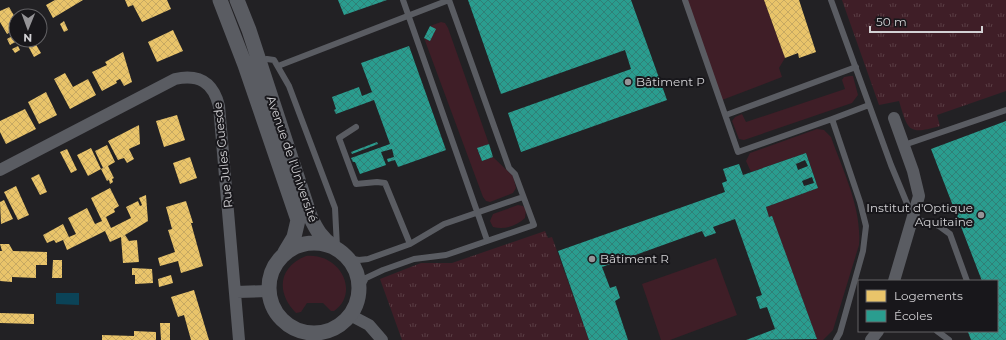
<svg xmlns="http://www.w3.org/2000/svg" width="1006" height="340" font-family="Montserrat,sans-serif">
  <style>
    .grass { fill: #3f1e27 }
    .park { fill: url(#park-tufts) }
    .water { fill: #0b4357 }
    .homes { fill: url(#homes-cross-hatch) }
    .schools { fill: url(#schools-cross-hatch); fill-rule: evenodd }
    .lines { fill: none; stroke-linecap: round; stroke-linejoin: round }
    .service { stroke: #5a5c62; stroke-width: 6 }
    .minor { stroke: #5a5c62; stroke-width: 12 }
    .tertiary { stroke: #5a5c62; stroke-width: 15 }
    .poi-dot { fill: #959497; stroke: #18171b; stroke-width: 1.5 }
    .labels { text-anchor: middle; stroke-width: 4; stroke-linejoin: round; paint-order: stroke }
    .poi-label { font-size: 12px; fill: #d3d2d5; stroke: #18171b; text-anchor: start }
    .street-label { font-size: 12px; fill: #d3d2d5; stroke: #18171b }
  </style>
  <defs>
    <pattern id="park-tufts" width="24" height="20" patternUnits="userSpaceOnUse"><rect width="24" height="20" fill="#3f1e27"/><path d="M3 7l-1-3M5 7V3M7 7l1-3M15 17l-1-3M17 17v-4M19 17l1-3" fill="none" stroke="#5a3e45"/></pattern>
    <pattern id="homes-cross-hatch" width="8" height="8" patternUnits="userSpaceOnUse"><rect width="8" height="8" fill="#e9c46a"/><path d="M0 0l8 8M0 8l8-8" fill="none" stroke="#c7a962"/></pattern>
    <pattern id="schools-cross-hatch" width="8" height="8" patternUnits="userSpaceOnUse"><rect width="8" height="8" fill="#2a9d8f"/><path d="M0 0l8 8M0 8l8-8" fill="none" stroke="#308177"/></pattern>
  </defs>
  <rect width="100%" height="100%" fill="#222124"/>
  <path class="grass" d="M686 0H764L785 58 779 68 782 77 722 100Z
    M441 22 445 23 448 28 489 144 477 149 482 161 493 157 513 176 516 188 513 193 490 202 486 201 483 197 424 38 430 40 435 29 430 26Z
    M850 76H853L858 95 852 103 744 140 739 139 732 121 735 117 742 114 746 122 845 89 842 80 844 77Z
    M817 129 824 130 831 137C843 171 862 208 859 245L833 330 823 340H817L772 217H769L766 207 818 188 806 153 751 172 746 161 750 153Z
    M518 205 523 206 526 210 525 218C516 226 505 230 493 227L490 221 493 214Z
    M306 256C341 253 360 293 334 311H331L323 303H307L301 312 296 313C276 293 278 267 306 256Z
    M716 258 737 315 670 340H661L642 284Z"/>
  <path class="park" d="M842 0H1006V91L937 115 940 126C908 135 908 131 899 101L879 105Z
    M545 231 548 238 552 237 589 340H402L380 279 421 263H452Z"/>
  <path class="water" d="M56 293H79V305L56 304Z"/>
  <path class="homes" d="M55 0H83L53 18 46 5Z
    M125 0H167L171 9 142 22 133 5 128 7Z
    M764 0H799L816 52 799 58 798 53 785 58Z
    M9 7 16 19V29L7 34 0 22V11Z
    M64 21 68 30 64 32 60 24Z
    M173 30 183 51 157 62 148 42Z
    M16 34V40H19L10 45 7 39Z
    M35 43 41 53 34 57 28 46Z
    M18 46 20 50 15 53 12 49Z
    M123 52 132 82 124 86 120 79 116 81 117 83 102 91 92 72 107 65 105 62Z
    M65 73 73 87 88 79 96 95 70 109 54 79Z
    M46 92 57 115 39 124 28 102Z
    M25 109 36 129 6 144 0 132V121Z
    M177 115 185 140 164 147 156 121Z
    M139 125 140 144 129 149 134 159 127 163 124 158 118 160 108 141Z
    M107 145 115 162 108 166 114 178 112 179 113 182 110 184 109 180 107 181 101 169 88 176 77 155 91 148 101 169 103 168 95 151Z
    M67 149 77 170 71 173 60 152Z
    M190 157 197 178 180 184 173 163Z
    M39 174 47 192 40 195 31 178Z
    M16 186 29 215 18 220 4 192Z
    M110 188 119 206 114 209 115 212 106 217 111 228 131 218 126 207 138 201 140 206 142 205 139 198 146 195 148 221 125 235 129 241 137 240 139 262 123 263 121 237 110 242 105 231 67 250 63 240 56 243 54 240 47 243 43 235 63 224 69 237 76 234 68 218 87 208 95 224 102 221 91 198Z
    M4 200 13 219 1 224 0 202Z
    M186 201 193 223H191L203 266 181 273 178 261 160 266 158 258 175 252 168 230 172 229 166 207Z
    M0 244H9L13 251 47 252V265H36V278L12 277V282L0 281V251H2Z
    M53 260H62V278H52Z
    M132 268 152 269 153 283 135 284V275H132Z
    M171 275 173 283 159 287 158 279Z
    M194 290 209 340H191L184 315 178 317 171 297Z
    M0 313 34 314V324L0 323Z
    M160 323H170V340H161Z
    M134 331 156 332V340H102V335L134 336Z"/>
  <path class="schools" d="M338 0H387L344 15Z
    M468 0H631L667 100 521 152 508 113 631 69 625 50 501 94Z
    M430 26 436 29 430 41 424 38Z
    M409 46 446 150 398 167 395 160 388 162 387 159 394 157 392 149 381 152 386 165 360 174 355 162H353L351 158 390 144 374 100 336 114 334 110 336 109 332 97 359 87 362 96 372 92 361 63Z
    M1006 121V340H971L968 332 970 331H997V281H982L931 149Z
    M377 142 378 144 352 154 351 152Z
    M489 144 493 157 482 161 477 148Z
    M806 153 818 188 766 207 769 217 772 216 817 339 746 340 775 329 767 307 760 309 756 297 762 295 735 219 713 227 716 233 705 237 702 231 602 267 610 288 616 286 620 298 615 301 628 340H589L558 251 725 192 722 183 727 181 723 169 739 164 743 175ZM805 160 808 166 798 170 796 164ZM812 177 814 183 804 186 802 181Z"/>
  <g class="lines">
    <path class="service" d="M403 0 487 240
      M685 0 738 152 832 119 860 202 866 226 863 251 840 333 836 340
      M831 0 891 165 913 218 939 226 950 234 967 281
      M259 61 267 59 274 60 289 86 335 208 337 247
      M278 66 449 0
      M726 115 856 67
      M832 119 869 105
      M356 127 339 138 356 184 377 182 385 183 410 244
      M904 145 1006 110
      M348 258 359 260 368 259 410 244 444 224 523 197
      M359 291 366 278 383 270 414 259 446 255 534 225 515 174 509 168 449 0
      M937 331 949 340"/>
    <path class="minor" d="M894 118 913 171 919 196 894 281
      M0 170 175 79C199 74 213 82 219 106L239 340
      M236 292 268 291
      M350 315 369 325 382 340
      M871 340 878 331"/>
    <path class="tertiary" d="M220 0 245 65 298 220 294 237 285 252
      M237 0 249 30 310 216C316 229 321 238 333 246
      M269 288a45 45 0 1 1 90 0a45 45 0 1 1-90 0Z"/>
  </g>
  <g class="poi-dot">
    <circle cx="628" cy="82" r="4"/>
    <circle cx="981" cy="215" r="4"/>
    <circle cx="592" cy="259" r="4"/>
  </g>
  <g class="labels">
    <g class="poi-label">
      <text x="636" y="86">Bâtiment P</text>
      <text x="973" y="212" text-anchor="end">Institut d'Optique<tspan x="973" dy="14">Aquitaine</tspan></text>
      <text x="600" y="263">Bâtiment R</text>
    </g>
    <g class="street-label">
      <text transform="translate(223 155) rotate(-96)" y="4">Rue Jules Guesde</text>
      <text transform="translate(292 159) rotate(71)" y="4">Avenue de l'Université</text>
    </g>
  </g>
  <rect x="858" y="280" width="140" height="52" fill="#18171b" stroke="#636265"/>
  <rect x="866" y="290" width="20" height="12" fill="#e9c46a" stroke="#636265"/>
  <text x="894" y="300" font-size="12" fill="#d3d2d5">Logements</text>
  <rect x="866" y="310" width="20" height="12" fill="#2a9d8f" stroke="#636265"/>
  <text x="894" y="320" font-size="12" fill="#d3d2d5">Écoles</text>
  <g transform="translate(28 28) rotate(181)"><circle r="19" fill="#18171b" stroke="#636265"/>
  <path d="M0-3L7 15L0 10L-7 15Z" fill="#959497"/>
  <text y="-6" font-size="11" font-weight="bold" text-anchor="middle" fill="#d3d2d5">N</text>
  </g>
  <path d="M870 26v6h112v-6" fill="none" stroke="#d3d2d5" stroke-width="2"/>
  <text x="876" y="26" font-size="12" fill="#d3d2d5" stroke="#18171b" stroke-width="3" paint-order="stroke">50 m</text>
</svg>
